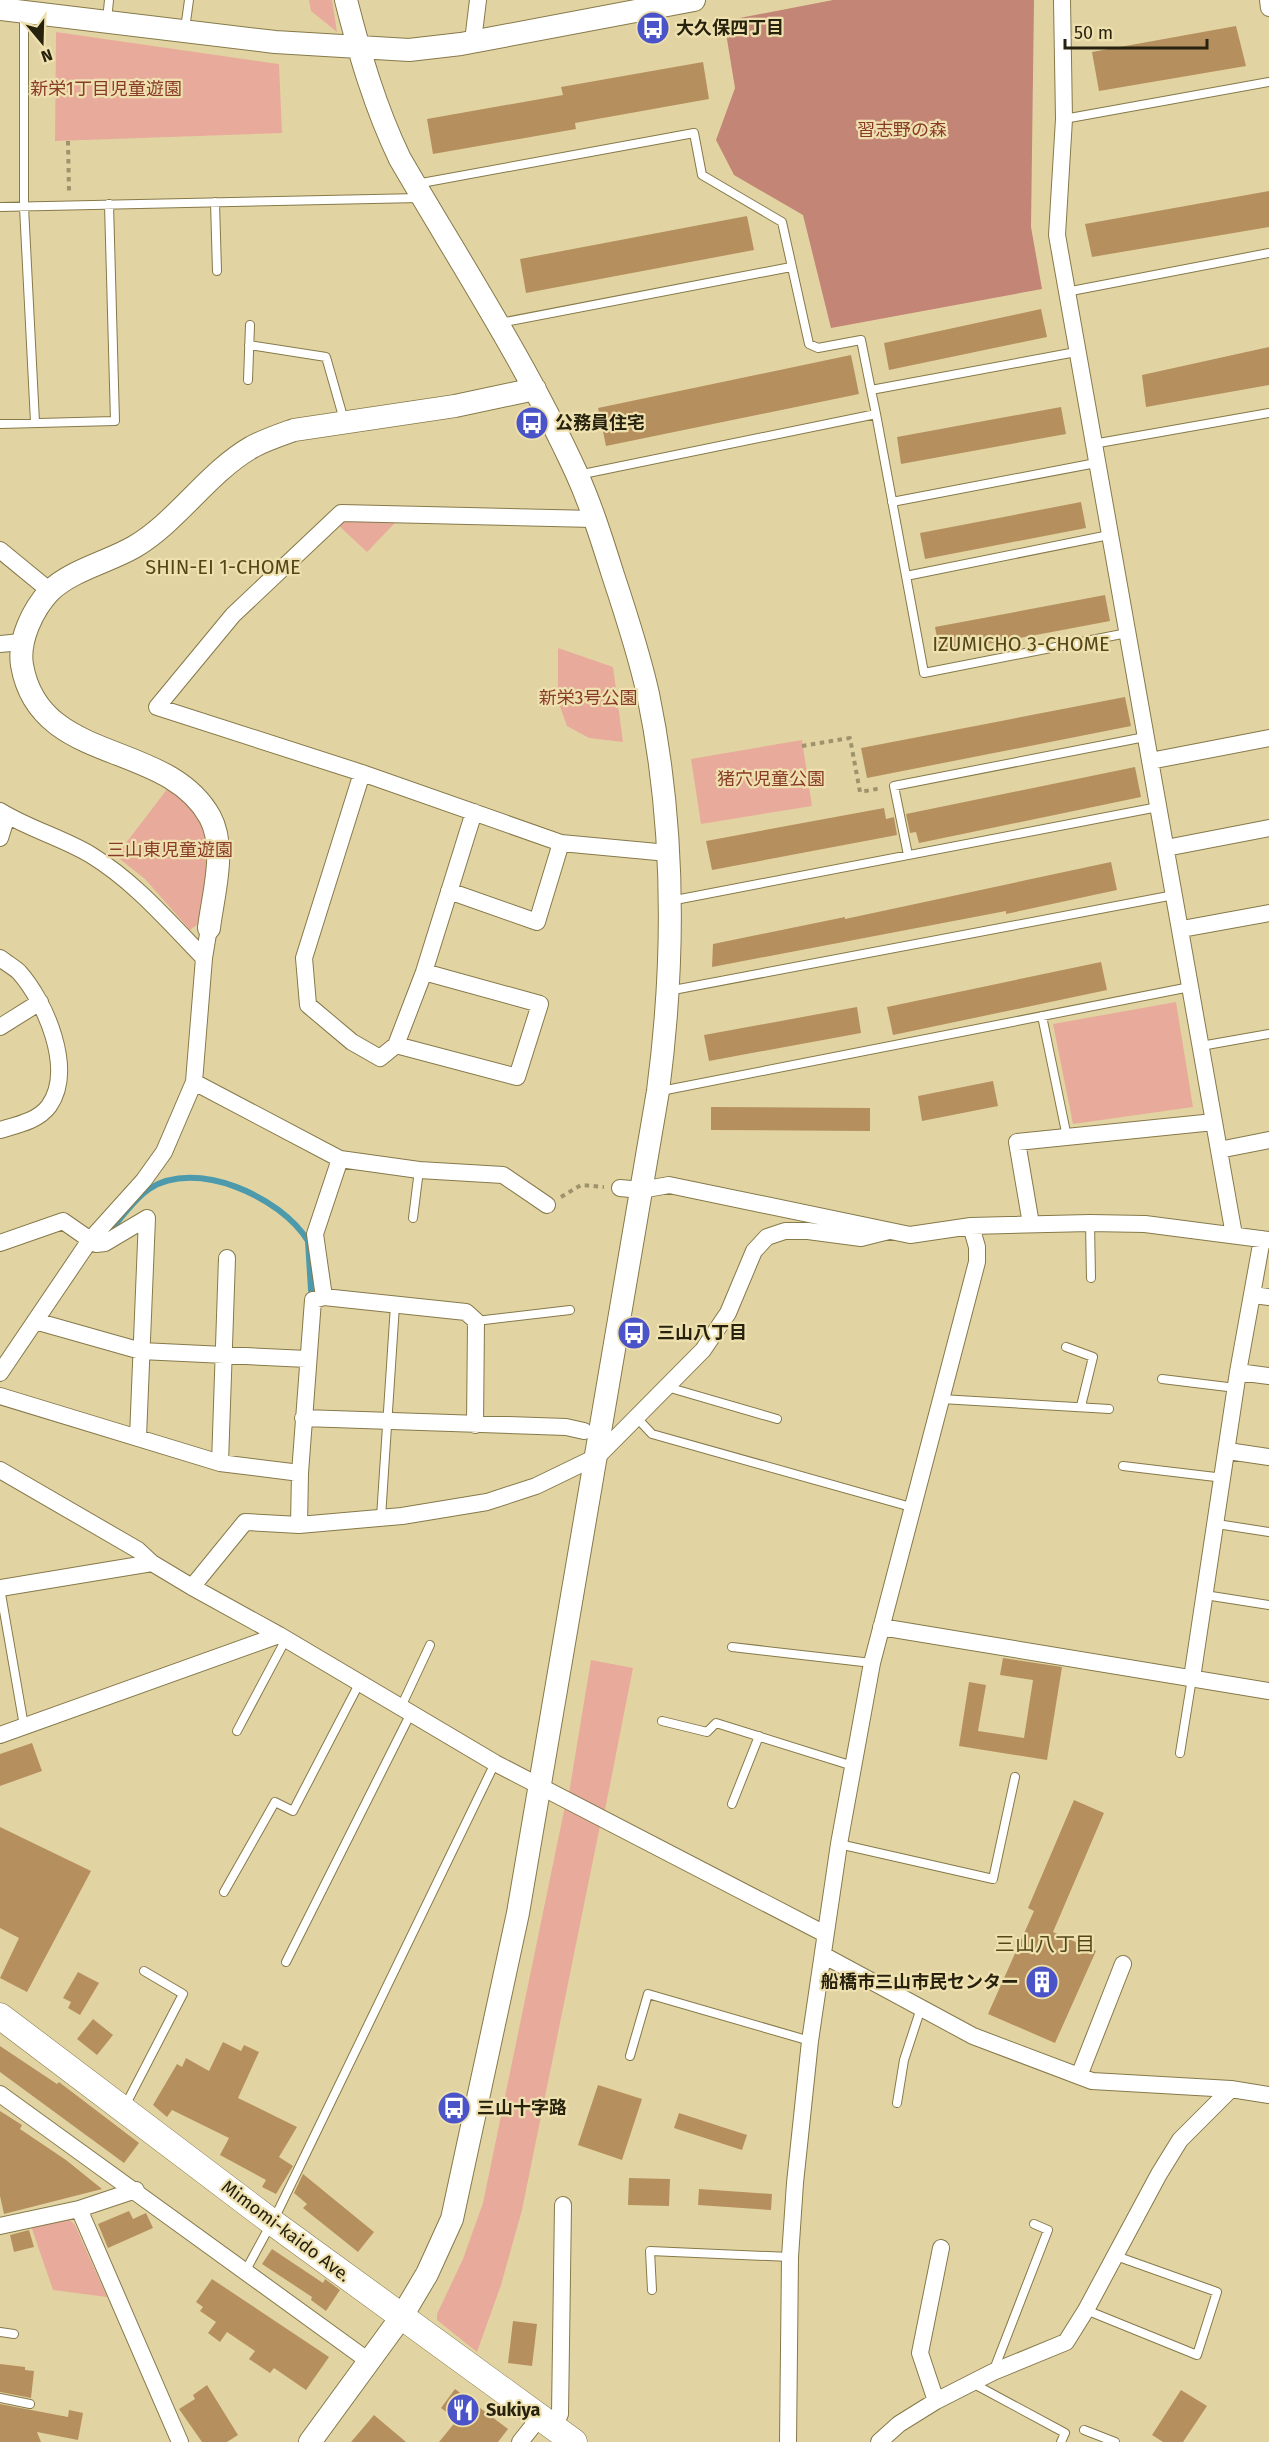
<svg xmlns="http://www.w3.org/2000/svg" width="1269" height="2442" font-family="'Fira Sans','Noto Sans JP',sans-serif">
  <style>
    .green { fill: #e8ab9b }
    .forest { fill: #c38575 }
    .lines { fill: none; stroke-linecap: round; stroke-linejoin: round }
    .stream { stroke: #4c9aab; stroke-width: 6 }
    .building { fill: #b5905e }
    .lane-casing { stroke: #86794a; stroke-width: 10 }
    .street-casing { stroke: #86794a; stroke-width: 18 }
    .secondary-casing { stroke: #86794a; stroke-width: 24 }
    .primary-casing { stroke: #86794a; stroke-width: 27 }
    .path { stroke: #9e936c; stroke-width: 4; stroke-dasharray: 4.5 4.5; stroke-linecap: butt }
    .lane { stroke: #fff; stroke-width: 8 }
    .street { stroke: #fff; stroke-width: 16 }
    .secondary { stroke: #fff; stroke-width: 22 }
    .primary { stroke: #fff; stroke-width: 26 }
    .labels { text-anchor: middle; stroke-width: 4.5; stroke-linejoin: round; paint-order: stroke }
    .poi-label { font-size: 18px; font-weight: bold; fill: #27220e; stroke: #efe1af; text-anchor: start }
    .park-label { font-size: 18px; fill: #893b29; stroke: #efe1af }
    .street-label { font-size: 18px; fill: #27220e; stroke: #efe1af }
    .neighbourhood-label { font-size: 20px; fill: #534718; stroke: #efe1af }
  </style>
  <rect width="100%" height="100%" fill="#e2d4a2"/>
  <path class="green" d="M309 0H332L337 32 311 11Z
    M56 32 279 64 282 133 55 141Z
    M342 520 395 523 367 552 337 524Z
    M558 648 613 667 623 742 589 738 567 726 558 701Z
    M802 740 812 806 701 824 691 759Z
    M168 788C224 832 208 858 202 921L190 930 145 879 116 856Z
    M1176 1002 1193 1107 1073 1124 1053 1024Z
    M591 1660 633 1668 605 1810 569 1793Z
    M565 1806 600 1826 522 2210 501 2285 477 2352 437 2320V2314L463 2259 483 2203Z
    M67 2217 75 2225 107 2297 53 2290 31 2226Z"/>
  <path class="forest" d="M833 0H1034L1031 227 1042 289 831 328 803 215 734 175 716 140 735 88 724 21Z"/>
  <g class="lines">
    <path class="stream" d="M108 1233C120 1220 134 1199 149 1189 196 1158 281 1197 308 1241L311 1290"/>
  </g>
  <path class="building" d="M1236 26 1246 66 1099 91 1092 52Z
    M703 62 709 99 575 123 576 129 433 154 427 119 563 95 561 87Z
    M1269 191V227L1092 257 1085 224Z
    M747 216 754 250 526 293 520 259Z
    M1041 309 1047 337 889 370 884 343Z
    M1269 347V385L1146 407 1142 375Z
    M851 355 859 394 606 446 598 408Z
    M1061 407 1066 434 901 464 897 437Z
    M1081 502 1086 528 925 559 920 533Z
    M1105 595 1110 621 940 653 935 627Z
    M1125 697 1131 726 867 778 861 748Z
    M1135 767 1141 797 919 843 916 832 910 833 906 814Z
    M884 808 886 819 894 817 897 835 712 870 706 841Z
    M1111 862 1117 890 1006 914V911L712 967 713 944 845 917V919Z
    M1101 962 1107 990 893 1035 887 1007Z
    M857 1007 861 1033 709 1061 704 1035Z
    M993 1081 998 1106 922 1121 918 1096Z
    M711 1107 870 1108V1131L711 1130Z
    M1003 1658 1062 1667 1047 1760 959 1746 969 1682 986 1685 978 1731 1024 1738 1033 1680 1000 1675Z
    M32 1743 42 1771 0 1786V1754Z
    M1074 1800 1104 1813 1053 1932 1096 1951 1055 2043 988 2014 1034 1911 1028 1908Z
    M0 1827 91 1871 27 1992 0 1978 19 1938 0 1928Z
    M78 1972 99 1983 80 2015 68 2008 71 2002 63 1998Z
    M93 2019 113 2035 97 2055 77 2039Z
    M223 2042 241 2051 244 2045 259 2052 238 2098 297 2127 279 2157 293 2166 276 2194 262 2187 266 2180 220 2155 229 2138 172 2110 167 2117 153 2105 177 2064 182 2067 186 2058 209 2071Z
    M0 2046 57 2084 59 2082 139 2143 124 2163 0 2072Z
    M598 2085 642 2099 622 2160 578 2145Z
    M0 2111 22 2125 20 2129 66 2160 102 2189 4 2214 0 2196Z
    M679 2113 747 2135 742 2150 674 2128Z
    M303 2174 374 2232 358 2252 303 2208 307 2204 294 2193Z
    M629 2178 670 2179 669 2206 628 2205Z
    M699 2189 772 2194 771 2210 698 2205Z
    M129 2211 133 2219 146 2213 153 2228 108 2248 98 2224Z
    M29 2230 34 2247 14 2252 10 2235Z
    M272 2249 323 2283 325 2279 340 2290 326 2311 311 2300 312 2297 262 2264Z
    M212 2279 329 2357 306 2390 274 2368 270 2373 249 2359 255 2351 227 2332 220 2342 208 2333 216 2322 200 2311 203 2307 196 2302Z
    M513 2321 537 2324 532 2366 508 2363Z
    M0 2364 25 2367V2370L34 2371 31 2398 0 2392Z
    M207 2385 238 2435 227 2442H202L179 2409 195 2399 193 2395Z
    M455 2389 508 2429 498 2442H439L457 2420 441 2408Z
    M1181 2390 1207 2406 1183 2442H1163L1152 2435Z
    M0 2404 68 2417 69 2410 83 2413 78 2440 37 2432 41 2442H0Z
    M374 2415 406 2442H351Z"/>
  <g class="lines">
    <g class="lane-casing">
      <path id="lane" d="M24 12V207L35 422
        M107 20 109 0
        M185 29 189 0
        M1064 119 1269 82
        M416 184 694 133 702 175 782 222 809 344 818 348 861 340 871 390
        M215 202 217 271
        M0 207 420 198
        M1066 292 1269 253
        M500 323 791 267
        M249 345 326 357 344 420
        M248 380 250 325
        M876 414 871 390 1076 352
        M0 424 115 421 109 204
        M1093 444 1269 413
        M578 475 876 414 924 673 1127 633
        M892 502 1096 463
        M906 576 1109 535
        M908 855 894 786 1145 737
        M670 901 1158 807
        M668 991 1174 895
        M1042 1016 1067 1137
        M1201 1046 1269 1034
        M661 1091 1190 987
        M413 1218 419 1170
        M1090 1223 1091 1278
        M476 1321 570 1310
        M1066 1347 1093 1357 1081 1406
        M1162 1379 1236 1388
        M667 1387 777 1419
        M941 1399 1109 1409
        M636 1417 652 1434 911 1507
        M1123 1466 1224 1478
        M381 1517 395 1305
        M1217 1524 1269 1532
        M0 1588 24 1726
        M1205 1595 1269 1605
        M732 1647 872 1663
        M400 1709 430 1645
        M662 1721 707 1732 716 1723 853 1766
        M237 1731 286 1639
        M1180 1753 1192 1678
        M732 1804 759 1736
        M839 1844 993 1879 1015 1777
        M224 1892 275 1802 293 1811 359 1684
        M286 1962 410 1715
        M630 2056 648 1994 810 2041
        M897 2103 904 2060 921 2008
        M124 2108 183 1994 144 1971
        M246 2270 279 2209 495 1763
        M652 2290 650 2251 790 2257
        M1086 2310 1197 2355 1217 2292 1116 2256
        M0 2332 14 2334
        M993 2372 1048 2230 1034 2224
        M974 2384 1065 2433 1061 2442
        M0 2398 30 2404
        M1084 2430 1115 2442"/>
    </g>
    <g class="street-casing">
      <path id="street" d="M1062 0 1064 119 1057 235 1234 1235
        M1268 0 1269 8
        M473 41 478 0
        M594 519 341 513 233 615 157 707 362 773 561 843 668 853
        M0 550 50 591
        M0 644 21 642
        M1150 761 1269 738
        M362 773 304 958 308 1005 352 1042 380 1058 396 1045 424 972 474 812
        M0 811C29 829 63 838 91 855 135 882 168 921 204 958
        M0 838 7 816
        M1166 848 1269 828
        M449 891 537 922 561 843
        M1182 929 1269 913
        M0 958C6 963 14 967 19 972 45 1001 75 1069 49 1106 38 1121 17 1125 0 1130
        M0 1027 40 1002
        M396 1045 517 1077 540 1004 424 972
        M194 1082 340 1159 419 1170 503 1175 547 1205
        M1219 1150 1269 1140
        M340 1159 315 1234 324 1297 466 1312 476 1321 475 1425
        M620 1188 641 1190 669 1185 910 1235 971 1226 1090 1223 1145 1224 1269 1240
        M1031 1224 1017 1142 1214 1122
        M0 1243 63 1221 96 1244 105 1243 147 1218 138 1437
        M1253 1295 1269 1297
        M35 1321 141 1351 307 1359
        M1238 1372 1269 1376
        M0 1373 90 1240 144 1180 164 1152 194 1082 204 958 209 928
        M0 1396 220 1463 300 1473
        M303 1418 566 1427 584 1431
        M1228 1451 1269 1457
        M220 1463 227 1258
        M0 1470 138 1550 152 1563 192 1587 279 1635 495 1763 825 1934
        M299 1525 300 1473 313 1300 324 1297
        M192 1587 245 1522 299 1525 402 1516 487 1502 536 1486 598 1456 703 1350 728 1313 754 1251 767 1237 785 1231H808L861 1238 889 1231
        M0 1588 152 1563
        M881 1627 1269 1691
        M1192 1678 1238 1372 1262 1239
        M0 1735 279 1635
        M823 1955 973 2036 1092 2081 1231 2089 1269 2095
        M1079 2076 1123 1964
        M0 2094 370 2362
        M79 2209 180 2442
        M0 2226 79 2209 136 2190
        M936 2401 920 2353 941 2248
        M554 2427 560 2414 563 2205
        M520 2442 540 2417
        M788 2442 790 2257 795 2183 810 2041 839 1844 872 1663 977 1262V1247L971 1226
        M879 2442 899 2424 936 2401 993 2372 1066 2342 1086 2310 1159 2174 1180 2140 1231 2089"/>
    </g>
    <g class="secondary-casing">
      <path id="secondary" d="M0 9 275 42 409 50 461 44 694 0
        M209 928C213 894 227 849 210 817 167 739 39 766 22 665 18 640 33 609 50 591 72 570 108 562 134 547 178 521 207 473 252 447 265 440 280 435 294 430L455 406 535 389
        M310 2442 402 2316 427 2274 452 2219 518 1913 658 1091C675 961 675 824 648 694 639 654 626 614 613 575 602 540 591 505 576 472 526 363 460 262 400 159 375 107 360 55 346 0"/>
    </g>
    <g class="primary-casing">
      <path id="primary" d="M0 2016 272 2222 574 2442"/>
    </g>
    <path class="path" d="M68 141 69 192
      M802 746 850 738 860 792 882 788
      M561 1197 581 1185 604 1187"/>
    <use href="#lane" class="lane"/>
    <use href="#street" class="street"/>
    <use href="#secondary" class="secondary"/>
    <use href="#primary" class="primary"/>
  </g>
  <defs>
    <g id="bus-disc" transform="scale(1.725)"><circle r="9.5" fill="#4a53c8" stroke="#efe1af"/><path d="M-5-6H5V4H4V6H2V4H-2V6H-4V4H-5ZM-3.5-4V0h7V-4ZM-3.5 1.2v1.5H-2V1.2ZM2 1.2v1.5H3.5V1.2Z" fill="#fff"/></g>
    <g id="building-disc" transform="scale(1.725)"><circle r="9.5" fill="#4a53c8" stroke="#efe1af"/><path d="M-4-6H4V6H1V3H-1V6H-4ZM-2.5-4.3h1.7v1.8h-1.7ZM.8-4.3h1.7v1.8H.8ZM-2.5-1h1.7V.8h-1.7ZM.8-1h1.7V.8H.8Z" fill="#fff"/></g>
    <g id="restaurant-disc" transform="scale(1.725)"><circle r="9.5" fill="#4a53c8" stroke="#efe1af"/><path d="M-5-6h1v4h1v-4h1v4h1v-4h1v5L-1.5 .5V6h-2V.5L-5-1ZM5-6V6H3V1.5H1.5Q1.5-4 5-6Z" fill="#fff"/></g>
  </defs>
  <g fill-rule="evenodd">
    <use href="#bus-disc" x="653" y="28"/>
    <use href="#bus-disc" x="532" y="423"/>
    <use href="#bus-disc" x="634" y="1333"/>
    <use href="#building-disc" x="1042" y="1982"/>
    <use href="#bus-disc" x="454" y="2108"/>
    <use href="#restaurant-disc" x="463" y="2410"/>
  </g>
  <g class="labels">
    <g class="poi-label">
      <text x="676" y="34">大久保四丁目</text>
      <text x="555" y="429">公務員住宅</text>
      <text x="657" y="1339">三山八丁目</text>
      <text x="1019" y="1988" text-anchor="end">船橋市三山市民センター</text>
      <text x="477" y="2114">三山十字路</text>
      <text x="486" y="2416">Sukiya</text>
    </g>
    <g class="park-label">
      <text x="106" y="95">新栄1丁目児童遊園</text>
      <text x="902" y="136">習志野の森</text>
      <text x="588" y="704">新栄3号公園</text>
      <text x="771" y="785">猪穴児童公園</text>
      <text x="170" y="856">三山東児童遊園</text>
    </g>
    <g class="street-label">
      <text transform="translate(286 2231) rotate(37)" y="6">Mimomi-kaido Ave.</text>
    </g>
    <g class="neighbourhood-label">
      <text x="223" y="574">SHIN-EI 1-CHOME</text>
      <text x="1021" y="651">IZUMICHO 3-CHOME</text>
      <text x="1045" y="1951">三山八丁目</text>
    </g>
  </g>
  <g transform="translate(42 42) rotate(161)" stroke="#efe1af" stroke-width="4.5" paint-order="stroke">
  <path d="M0-4.5L10 22L0 15L-10 22Z" fill="#27220e"/>
  <text y="-9" font-size="16" font-weight="bold" text-anchor="middle" fill="#27220e">N</text>
  </g>
  <path d="M1065 39v9h142v-9" fill="none" stroke="#27220e" stroke-width="3"/>
  <text x="1074" y="39" font-size="18" fill="#27220e" stroke="#efe1af" stroke-width="4.5" paint-order="stroke">50 m</text>
</svg>
